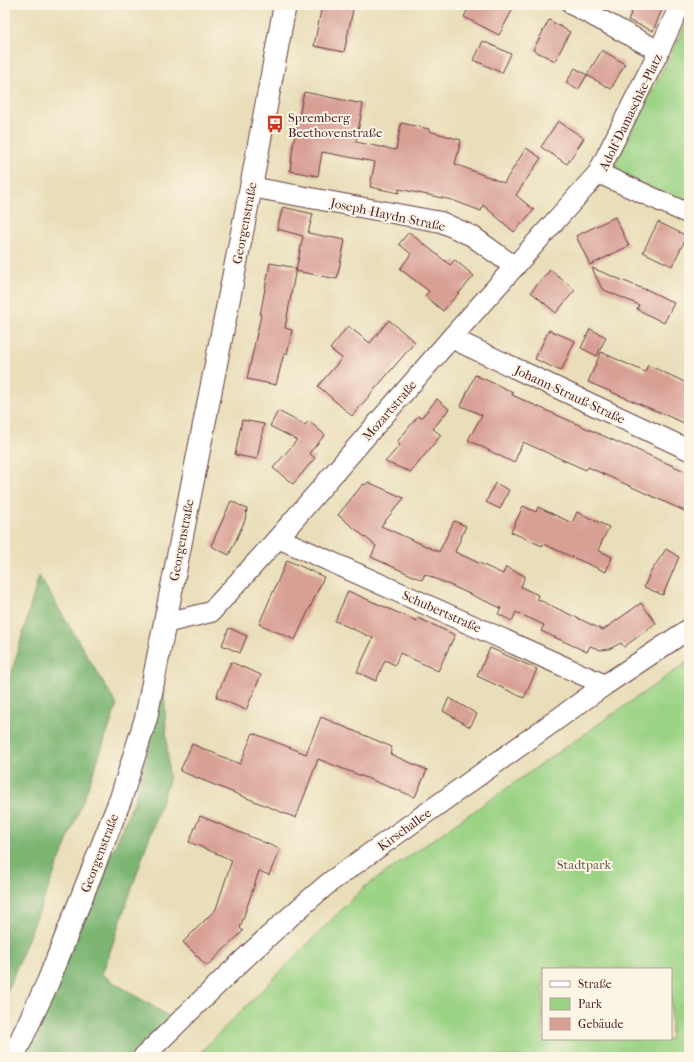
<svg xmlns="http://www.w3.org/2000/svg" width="694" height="1062" font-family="'IM FELL French Canon',serif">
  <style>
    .green { fill: #9bd385; stroke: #727958; fill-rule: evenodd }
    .forest { fill: #7cb572; stroke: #636a4e }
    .building { fill: #d89f94 }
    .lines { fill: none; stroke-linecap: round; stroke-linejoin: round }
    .minor-casing { stroke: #623c40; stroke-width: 22 }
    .major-casing { stroke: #623c40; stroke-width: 24 }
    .minor { stroke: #fff; stroke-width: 20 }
    .major { stroke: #fff; stroke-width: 22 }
    .labels { text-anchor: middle; stroke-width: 4; stroke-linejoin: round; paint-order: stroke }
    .street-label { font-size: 13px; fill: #4a1f2b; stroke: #fcf5e5 }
    .poi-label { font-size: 13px; fill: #4a1f2b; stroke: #fcf5e5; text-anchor: start }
    .park-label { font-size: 13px; fill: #625546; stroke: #fcf5e5 }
  </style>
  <rect width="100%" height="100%" fill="#fcf5e5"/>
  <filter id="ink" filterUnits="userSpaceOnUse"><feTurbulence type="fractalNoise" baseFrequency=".025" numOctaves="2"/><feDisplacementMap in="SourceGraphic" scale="8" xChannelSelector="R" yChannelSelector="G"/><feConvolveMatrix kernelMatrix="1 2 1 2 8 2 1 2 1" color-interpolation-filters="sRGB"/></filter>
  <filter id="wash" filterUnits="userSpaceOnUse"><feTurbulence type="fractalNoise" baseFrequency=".012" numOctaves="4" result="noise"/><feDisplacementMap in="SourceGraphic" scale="16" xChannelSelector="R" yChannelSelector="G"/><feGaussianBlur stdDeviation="0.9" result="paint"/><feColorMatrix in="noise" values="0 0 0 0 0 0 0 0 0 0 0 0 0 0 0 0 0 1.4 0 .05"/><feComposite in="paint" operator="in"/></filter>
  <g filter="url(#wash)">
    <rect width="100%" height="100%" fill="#e9deb9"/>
    <path class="green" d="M689 18V206L612 170Z
      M689 661V1057H196L362 889ZM543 969H671V1039H543Z"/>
    <path class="forest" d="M39 576 117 705 85 796 5 997V696Z
      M164 690 169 780 102 975 170 1017 128 1057H25L135 799Z"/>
    <g id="blocks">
      <path class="building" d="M322 5H354L344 52 314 46Z
        M470 5H515L499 35 464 17Z
        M635 5H664L653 31 628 20Z
        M549 20 570 32 555 61 533 50Z
        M483 41 511 54 502 73 474 60Z
        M602 50 625 64 611 89 587 75Z
        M575 68 587 75 578 90 566 83Z
        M304 92 363 104 356 142 396 150 401 123 429 129V131L461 140 455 164 504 183 526 148 541 158 516 195 534 210 514 232 483 205 481 211 452 200 399 189V193L370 187 375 162 322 152 318 176 290 171 293 145Z
        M558 121 584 138 567 164 541 147Z
        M283 207 313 214 308 233 345 240 337 279 296 271 303 236 277 229Z
        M615 217 629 246 590 265 576 236Z
        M658 222 687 236 672 266 643 252Z
        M409 232 450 265 455 260 474 276 443 311 425 296 429 291 400 269 411 254 399 244Z
        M270 263 296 268 285 328 292 330 287 354 284 353 276 385 247 379 261 315H260Z
        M592 268 646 290V289L674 303 664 323 637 309 639 305 602 289Z
        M550 270 575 290 556 313 531 292Z
        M389 320 415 342 352 416 318 386 342 358 330 349 348 326 370 343Z
        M590 329 606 337 597 356 581 348Z
        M549 330 575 341 561 371 535 359Z
        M601 352 645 372 648 365 689 384V425L588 382Z
        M475 375 513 392 512 395 626 446V445L689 473V513L588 467 586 470 523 442 514 463 468 440 482 415 461 406Z
        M437 399 449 409 433 429 441 435 411 472 385 462 400 445 397 442 418 416 421 418Z
        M278 411 305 425 309 421 325 435 309 453 315 458 293 484 273 468 297 440 270 426Z
        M242 420 264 424 257 459 235 455Z
        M368 482 404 498 381 526 439 552 454 521 466 526 455 552 503 574 506 567 525 576 521 587 538 595 537 599 603 630 641 603 656 623 624 647 621 643 609 649 601 650 590 646 587 652 541 631 544 625 516 612 512 621 498 614 501 608 425 574 422 580 371 557 376 546 338 515 363 484 365 485Z
        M495 483 509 490 500 509 486 502Z
        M231 501 247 509 245 520 229 555 211 546Z
        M523 506 536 512 538 507 572 523 577 512 609 527 598 550 612 557 606 572 543 544 542 546 511 532Z
        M666 549 679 557 663 595 644 587 650 573Z
        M287 560 324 577 295 640 259 624Z
        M348 591 417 621 418 618 455 635 438 671 400 653 395 665 385 660 376 681 357 672 373 638 335 621Z
        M229 628 247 636 240 653 222 645Z
        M490 648 537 669 524 698 477 676Z
        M231 662 261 675 246 710 216 697Z
        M449 698 477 714 470 727 443 711Z
        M321 717 392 747 390 754 427 770 415 797 318 759 296 818 180 771 192 744 240 764 253 733 306 754Z
        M200 816 280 849 269 875 259 871 240 928 243 931 207 966 183 942 216 909 232 860 189 842Z"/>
    </g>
  </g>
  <g filter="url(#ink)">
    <use href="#blocks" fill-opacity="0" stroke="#623c40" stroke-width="1"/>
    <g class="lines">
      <g class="minor-casing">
        <path id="minor" d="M573 5 659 51
          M598 173 689 214
          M251 187 441 222 472 236 515 267
          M451 338 689 450
          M278 538 605 685
          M165 623 211 612 278 538 451 338 598 173 659 51 680 5
          M143 1057C204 998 264 937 330 882L605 685 689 629"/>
      </g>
      <g class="major-casing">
        <path id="major" d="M13 1057 48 982 121 798 146 718 251 187 285 5"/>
      </g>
      <use href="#minor" class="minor"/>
      <use href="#major" class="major"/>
    </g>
  </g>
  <defs>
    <g id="bus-bare" transform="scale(1.38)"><path d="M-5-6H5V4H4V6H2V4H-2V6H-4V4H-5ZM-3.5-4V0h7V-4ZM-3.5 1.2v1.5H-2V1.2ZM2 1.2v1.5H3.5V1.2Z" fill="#c8321e" stroke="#fcf5e5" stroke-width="2.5" paint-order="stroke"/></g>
  </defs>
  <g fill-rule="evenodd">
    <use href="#bus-bare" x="275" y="124"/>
  </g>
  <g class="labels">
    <g class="street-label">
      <text transform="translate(630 112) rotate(-64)" y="5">Adolf-Damaschke-Platz</text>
      <text transform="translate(388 214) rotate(12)" y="5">Joseph-Haydn-Straße</text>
      <text transform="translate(244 223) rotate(-79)" y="5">Georgenstraße</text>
      <text transform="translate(570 394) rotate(25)" y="5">Johann-Strauß-Straße</text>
      <text transform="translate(389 410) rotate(-49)" y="5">Mozartstraße</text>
      <text transform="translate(181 540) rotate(-79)" y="5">Georgenstraße</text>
      <text transform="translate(442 611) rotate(24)" y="5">Schubertstraße</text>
      <text transform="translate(404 829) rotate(-36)" y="5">Kirschallee</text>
      <text transform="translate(99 853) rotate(-69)" y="5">Georgenstraße</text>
    </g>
    <g class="poi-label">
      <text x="288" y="122">Spremberg<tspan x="288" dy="15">Beethovenstraße</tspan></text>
    </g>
    <g class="park-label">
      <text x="584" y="869">Stadtpark</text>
    </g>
  </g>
  <rect width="694" height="1062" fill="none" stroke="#fcf5e5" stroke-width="20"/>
  <rect x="542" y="968" width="130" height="72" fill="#fcf5e5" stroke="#b59f9b"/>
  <rect x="550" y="981" width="20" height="6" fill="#ffffff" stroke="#b59f9b"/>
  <text x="578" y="988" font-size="12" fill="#4a1f2b">Straße</text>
  <rect x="550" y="998" width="20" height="12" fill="#9bd385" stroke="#b59f9b"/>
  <text x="578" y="1008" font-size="12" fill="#4a1f2b">Park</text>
  <rect x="550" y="1018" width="20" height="12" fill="#d89f94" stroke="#b59f9b"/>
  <text x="578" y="1028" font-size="12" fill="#4a1f2b">Gebäude</text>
</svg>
